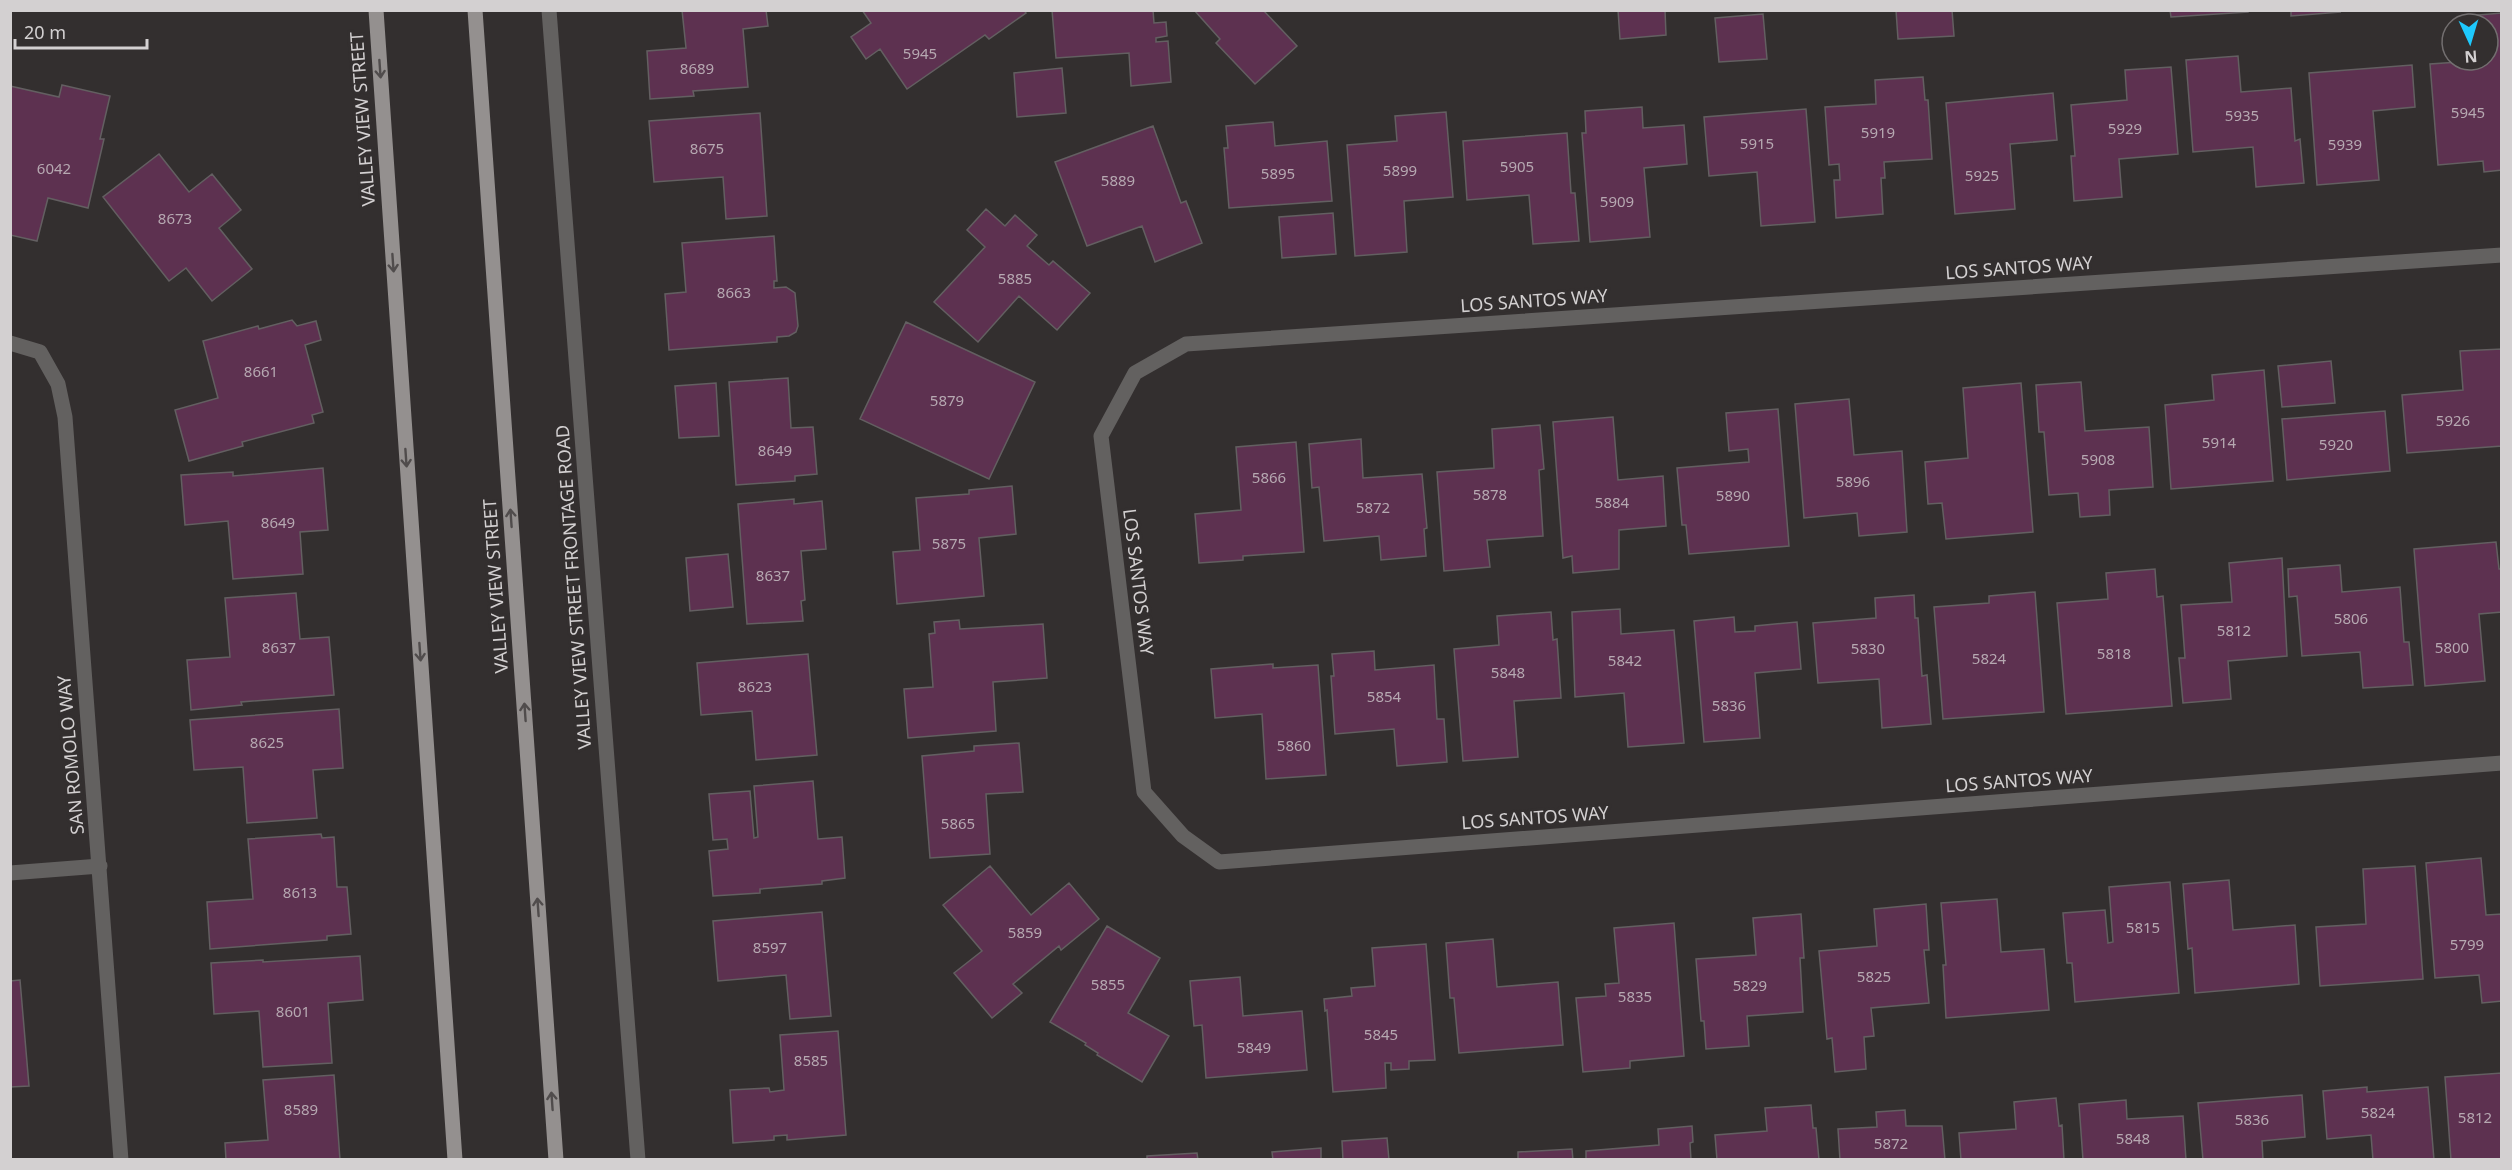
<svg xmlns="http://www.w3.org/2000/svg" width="2512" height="1170" font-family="'Noto Sans',sans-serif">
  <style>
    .building { fill: #5d3150; stroke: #635f61; stroke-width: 1.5 }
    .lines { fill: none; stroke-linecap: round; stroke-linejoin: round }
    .minor { stroke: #636160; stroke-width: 15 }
    .primary { stroke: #94908f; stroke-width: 15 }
    .oneway { stroke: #504c4c }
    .labels { text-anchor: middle; stroke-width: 6; stroke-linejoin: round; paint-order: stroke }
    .number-label { font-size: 15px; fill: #b6a8b1 }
    .street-label { font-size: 18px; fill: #d3d0d1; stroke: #332f2f }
  </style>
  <rect width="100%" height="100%" fill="#332f2f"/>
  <path class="building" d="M682 10H766L768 26 743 29 748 87 693 91 694 96 650 99 647 51 686 48Z
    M862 10H1024L1026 13 989 39 985 35 907 89 880 49 866 59 851 37 871 23Z
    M1052 10H1153L1154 23 1166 22 1167 36 1156 38V42L1168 41 1171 82 1131 86 1129 53 1056 58Z
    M1194 10H1263L1297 46 1255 84 1216 43 1220 39Z
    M1618 10H1665L1666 35 1620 39Z
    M1896 10H1952L1954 36 1898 39Z
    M2170 10H2248V12L2171 17Z
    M2291 10H2339L2340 12 2291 16Z
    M2502 13V170L2484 172 2483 161 2438 165 2430 64 2488 60V24H2468L2467 16Z
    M1763 14 1767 59 1719 62 1715 18Z
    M2238 56 2241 92 2291 88 2295 141 2300 139 2304 183 2256 187 2253 147 2193 152 2186 60Z
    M2412 65 2415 107 2373 111 2379 180 2317 185 2309 73Z
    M2171 67 2178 154 2119 159 2122 197 2074 201 2071 156H2075L2071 105 2127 100 2125 70Z
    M1062 68 1066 113 1017 117 1014 73Z
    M1923 77 1925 100H1928L1932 159 1884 162 1885 178H1881L1883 214 1836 218 1834 180H1840L1839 164 1829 165 1825 107 1876 104 1875 80Z
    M62 85 110 96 100 139H104L88 208 48 198 37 241 10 235V86L59 97Z
    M2053 93 2057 140 2010 144 2015 209 1955 214 1946 103Z
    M1642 107 1643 128 1684 125 1687 164 1644 168 1650 237 1590 242 1582 133H1586L1585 111Z
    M1806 109 1815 222 1761 226 1757 172 1709 176 1704 117Z
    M1446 112 1453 197 1404 201 1407 252 1355 256 1347 145 1397 141 1395 116Z
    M760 113 767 216 726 219 723 177 654 182 649 121Z
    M1273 122 1275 146 1327 141 1332 201 1229 208 1224 148H1228L1226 126Z
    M1153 126 1181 203 1186 201 1202 243 1155 262 1142 226 1087 246 1055 162Z
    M1567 133 1571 193H1575L1579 241 1533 244 1529 195 1467 200 1463 141Z
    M159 154 189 192 212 174 241 210 219 228 252 269 212 301 186 268 169 281 103 197Z
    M986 209 1005 226 1015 215 1037 235 1027 246 1049 265 1053 261 1090 293 1057 330 1019 296 978 342 934 302 985 247 967 230Z
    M1333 213 1336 254 1282 258 1279 217Z
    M774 236 777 281H774V288L786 287 795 293 798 326 796 332 789 336 777 337V342L669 350 665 294 686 292 682 243Z
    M292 320 297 326 316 321 321 340 305 345 323 412 312 415 314 423 242 442 243 446 189 461 175 410 218 398 203 341 258 326 259 329Z
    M906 322 1035 382 989 479 860 419Z
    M2502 349V446L2407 453 2402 395 2463 390 2460 351Z
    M2331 361 2335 403 2282 407 2278 366Z
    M2264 370 2273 481 2171 489 2165 405 2214 400 2212 375Z
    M788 378 791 428 813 427 817 474 795 476V481L736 485 729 382Z
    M2081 382 2085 431 2149 427 2153 487 2109 490 2110 515 2080 517 2078 493 2049 495 2044 432H2039L2036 385Z
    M716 383 719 436 679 438 675 386Z
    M2021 383 2033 532 1946 539 1942 503 1928 504 1925 462 1968 458 1963 388Z
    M1849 399 1854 455 1902 451 1907 532 1859 536 1857 513 1804 518 1795 404Z
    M1778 409 1789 546 1689 554 1686 525H1682L1677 468 1749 462 1748 449 1729 451 1726 413Z
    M2385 411 2390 471 2287 480 2282 419Z
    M1613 417 1618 480 1663 476 1666 526 1619 530V569L1573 573 1572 556 1563 558 1553 422Z
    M1540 425 1544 469 1539 470 1543 536 1487 540 1490 567 1444 571 1437 472 1494 468 1492 429Z
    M1361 439 1363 478 1422 474 1427 528 1424 529 1426 556 1381 560 1379 536 1324 541 1319 487 1312 488 1309 444Z
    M1296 442 1304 552 1243 556V560L1199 563 1195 514 1241 510 1236 447Z
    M323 468 328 530 300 532 303 574 233 579 228 521 185 525 181 475 233 472V476Z
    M1012 486 1016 534 979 538 984 596 897 604 893 552 920 550 916 498 969 494V490Z
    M794 499V504L822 501 826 549 801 551 805 600 801 601 803 621 747 624 738 504Z
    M2496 542 2499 569H2502V612L2479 614 2485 681 2425 686 2414 549Z
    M728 554 733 607 690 611 686 558Z
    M2282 558 2287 656 2228 661 2231 699 2183 703 2179 658H2185L2181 605 2232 602 2229 563Z
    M2340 565 2342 592 2400 587 2404 642H2409L2413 685 2363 688 2360 652 2302 656 2297 596 2289 597 2288 569Z
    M2155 569 2157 597 2163 596 2172 706 2066 714 2057 603 2108 599 2106 573Z
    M2035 592 2044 712 1943 719 1934 607 1989 603V596Z
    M296 593 300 639 329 637 334 695 241 702 242 705 191 710 187 660 230 657 225 598Z
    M1914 595 1915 618H1918L1922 676 1927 675 1931 724 1882 728 1879 679 1818 683 1813 623 1876 618 1875 598Z
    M1620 609 1621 634 1674 630 1684 743 1628 747 1624 693 1575 697 1572 612Z
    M1551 612 1553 640 1557 639 1561 698 1514 701 1518 757 1463 761 1454 649 1499 645 1497 616Z
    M1734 617 1735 632 1755 631V626L1797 622 1801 669 1755 673 1760 738 1704 742 1694 621Z
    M959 620 960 629 1043 624 1047 678 993 682 996 731 908 738 904 689 933 687 929 634 935 633 934 622Z
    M1374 651 1375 670 1434 665 1437 719H1444L1447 762 1397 766 1394 729 1335 734 1331 676H1334L1332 654Z
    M808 654 817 755 756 760 752 711 701 715 697 663Z
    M1273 664V668L1318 665 1326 775 1266 779 1262 714 1215 718 1211 669Z
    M339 709 343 768 313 770 317 818 247 823 243 767 194 770 190 720Z
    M1019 743 1023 792 986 794 990 854 930 858 922 756 974 751V746Z
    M813 781 818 839 842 837 845 878 822 881V884L760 889V893L713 896 709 851 728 849 727 839 713 840 709 794 750 791 754 838 758 837 754 786Z
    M321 834 322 838 334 837 337 887H347L351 934 327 936V940L210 949 207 902 253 899 248 839Z
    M2481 858 2486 915 2502 914V1001L2482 1003 2479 975 2435 978 2426 863Z
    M990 866 1031 915 1069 883 1099 919 1061 950 1059 946 1013 984 1022 993 992 1018 954 973 982 951 943 905Z
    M2415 866 2423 979 2320 986 2316 927 2366 924 2363 869Z
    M2229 880 2233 930 2295 925 2299 984 2195 993 2192 948 2188 949 2183 884Z
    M2170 882 2179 993 2075 1002 2072 963H2067L2063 913 2105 910 2108 943 2113 942 2109 887Z
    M1997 899 2001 952 2044 949 2049 1010 1946 1018 1943 965H1946L1941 903Z
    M1926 904 1929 950H1924L1929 1003 1871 1008 1874 1036 1864 1037 1866 1069 1835 1072 1832 1038 1827 1039 1819 951 1877 946 1874 909Z
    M822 912 831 1016 790 1019 786 975 718 981 713 921Z
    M1801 914 1804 958H1800L1803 1012 1747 1016 1749 1046 1706 1049 1704 1021H1701L1696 959 1756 955 1753 918Z
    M1674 923 1684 1056 1630 1061V1068L1583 1072 1576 998 1606 996 1605 984 1619 983 1614 928Z
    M1107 926 1160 958 1128 1013 1169 1036 1142 1082 1097 1055 1098 1053 1085 1045 1086 1043 1050 1022Z
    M1493 939 1497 987 1558 982 1563 1045 1459 1053 1454 998H1450L1446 943Z
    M1426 944 1435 1060 1409 1061V1069L1391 1070V1063H1385L1386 1088 1333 1092 1327 1010 1325 1011 1324 999 1352 996 1351 988 1375 986 1372 948Z
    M360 956 363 1000 328 1003 332 1063 263 1067 259 1011 214 1014 211 963 263 960V962Z
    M1240 977 1243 1016 1302 1011 1307 1070 1206 1078 1202 1025 1194 1026 1190 981Z
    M20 980 29 1086 10 1087V981Z
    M838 1031 846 1135 787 1140V1135L774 1136V1140L733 1143 730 1090 769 1088 770 1092 784 1090 780 1035Z
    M2502 1073V1160H2451L2445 1077Z
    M334 1075 340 1160H226L225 1143 268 1140 263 1080Z
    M2367 1087V1092L2428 1087 2434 1160H2373L2371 1135 2327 1139 2323 1091Z
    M2302 1095 2305 1137 2262 1141 2263 1160H2203L2198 1103Z
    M2056 1098 2059 1126 2062 1125 2064 1160H1961L1959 1133 2016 1129 2014 1102Z
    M2126 1100 2127 1119 2183 1116 2186 1160H2083L2079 1104Z
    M1811 1105 1813 1128H1816L1819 1160H1717L1715 1135 1767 1131 1765 1108Z
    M1905 1110 1906 1126H1942L1945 1160H1840L1838 1129 1877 1127 1876 1112Z
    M1692 1126 1693 1142 1690 1143 1691 1160H1586V1151L1659 1145 1658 1129Z
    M1387 1138 1389 1160H1343L1342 1141Z
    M1321 1148V1160H1273L1272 1152Z
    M1572 1149 1573 1160H1512L1518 1159V1152Z
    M1197 1153 1198 1160H1147V1156Z"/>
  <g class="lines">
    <path class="minor" d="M549 10 638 1160
      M2502 255 1186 344 1135 373 1101 436 1144 792 1183 836 1219 862 2502 763
      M10 343 40 352 58 384 65 417 121 1160
      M10 873 100 866"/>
    <path class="primary" d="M376 10 455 1160
      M475 10 556 1160"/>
  </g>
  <defs><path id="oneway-shaft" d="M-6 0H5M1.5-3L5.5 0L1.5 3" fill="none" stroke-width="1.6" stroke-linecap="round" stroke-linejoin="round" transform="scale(1.5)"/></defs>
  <g class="oneway">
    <use href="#oneway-shaft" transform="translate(380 69) rotate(86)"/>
    <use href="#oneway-shaft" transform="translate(393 263) rotate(86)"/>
    <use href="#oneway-shaft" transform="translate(406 458) rotate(86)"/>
    <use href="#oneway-shaft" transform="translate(511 518) rotate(-94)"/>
    <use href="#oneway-shaft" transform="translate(420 652) rotate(86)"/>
    <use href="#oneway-shaft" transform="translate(525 712) rotate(-94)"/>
    <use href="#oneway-shaft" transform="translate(538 907) rotate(-94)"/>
    <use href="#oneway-shaft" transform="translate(552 1101) rotate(-94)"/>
  </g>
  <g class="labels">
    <g class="number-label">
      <text x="920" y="59">5945</text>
      <text x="697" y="74">8689</text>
      <text x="2468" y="118">5945</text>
      <text x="2242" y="121">5935</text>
      <text x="2125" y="134">5929</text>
      <text x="1878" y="138">5919</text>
      <text x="1757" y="149">5915</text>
      <text x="2345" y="150">5939</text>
      <text x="707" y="154">8675</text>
      <text x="1517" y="172">5905</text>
      <text x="54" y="174">6042</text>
      <text x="1400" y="176">5899</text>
      <text x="1278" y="179">5895</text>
      <text x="1982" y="181">5925</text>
      <text x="1118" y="186">5889</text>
      <text x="1617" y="207">5909</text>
      <text x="175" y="224">8673</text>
      <text x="1015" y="284">5885</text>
      <text x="734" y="298">8663</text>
      <text x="261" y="377">8661</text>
      <text x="947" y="406">5879</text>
      <text x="2453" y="426">5926</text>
      <text x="2219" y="448">5914</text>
      <text x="2336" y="450">5920</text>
      <text x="775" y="456">8649</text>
      <text x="2098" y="465">5908</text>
      <text x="1269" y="483">5866</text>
      <text x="1853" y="487">5896</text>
      <text x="1490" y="500">5878</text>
      <text x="1733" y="501">5890</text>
      <text x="1612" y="508">5884</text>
      <text x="1373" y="513">5872</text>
      <text x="278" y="528">8649</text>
      <text x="949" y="549">5875</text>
      <text x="773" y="581">8637</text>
      <text x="2351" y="624">5806</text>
      <text x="2234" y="636">5812</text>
      <text x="279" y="653">8637</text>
      <text x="2452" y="653">5800</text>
      <text x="1868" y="654">5830</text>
      <text x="2114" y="659">5818</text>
      <text x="1989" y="664">5824</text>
      <text x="1625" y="666">5842</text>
      <text x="1508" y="678">5848</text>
      <text x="755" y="692">8623</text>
      <text x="1384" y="702">5854</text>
      <text x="1729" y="711">5836</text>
      <text x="267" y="748">8625</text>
      <text x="1294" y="751">5860</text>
      <text x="958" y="829">5865</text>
      <text x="300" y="898">8613</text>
      <text x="2143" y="933">5815</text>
      <text x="1025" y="938">5859</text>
      <text x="2467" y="950">5799</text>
      <text x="770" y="953">8597</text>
      <text x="1874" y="982">5825</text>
      <text x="1108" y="990">5855</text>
      <text x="1750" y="991">5829</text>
      <text x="1635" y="1002">5835</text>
      <text x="293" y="1017">8601</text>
      <text x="1381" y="1040">5845</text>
      <text x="1254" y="1053">5849</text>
      <text x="811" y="1066">8585</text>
      <text x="301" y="1115">8589</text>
      <text x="2378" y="1118">5824</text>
      <text x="2475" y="1123">5812</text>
      <text x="2252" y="1125">5836</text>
      <text x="2133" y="1144">5848</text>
      <text x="1891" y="1149">5872</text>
    </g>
    <g class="street-label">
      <text transform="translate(363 119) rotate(-94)" y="6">VALLEY VIEW STREET</text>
      <text transform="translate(2019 268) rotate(-4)" y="6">LOS SANTOS WAY</text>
      <text transform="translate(1534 301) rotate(-4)" y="6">LOS SANTOS WAY</text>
      <text transform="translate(1138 582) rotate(83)" y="6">LOS SANTOS WAY</text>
      <text transform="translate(496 586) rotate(-94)" y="6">VALLEY VIEW STREET</text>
      <text transform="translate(574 587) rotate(-94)" y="6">VALLEY VIEW STREET FRONTAGE ROAD</text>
      <text transform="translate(71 755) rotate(-95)" y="6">SAN ROMOLO WAY</text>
      <text transform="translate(2019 781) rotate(-4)" y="6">LOS SANTOS WAY</text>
      <text transform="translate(1535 818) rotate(-4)" y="6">LOS SANTOS WAY</text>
    </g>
  </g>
  <rect width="2512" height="1170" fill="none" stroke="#d3d0d1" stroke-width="24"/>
  <g transform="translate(2470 42) rotate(176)"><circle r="28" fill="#332f2f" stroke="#736f70" stroke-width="1.5"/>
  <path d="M0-4.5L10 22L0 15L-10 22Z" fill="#1ec9fd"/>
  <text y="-9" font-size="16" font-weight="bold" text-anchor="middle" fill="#d3d0d1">N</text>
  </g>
  <path d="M15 39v9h132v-9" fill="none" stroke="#d3d0d1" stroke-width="3"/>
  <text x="24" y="39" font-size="18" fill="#d3d0d1" stroke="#332f2f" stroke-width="4.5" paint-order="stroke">20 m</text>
</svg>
